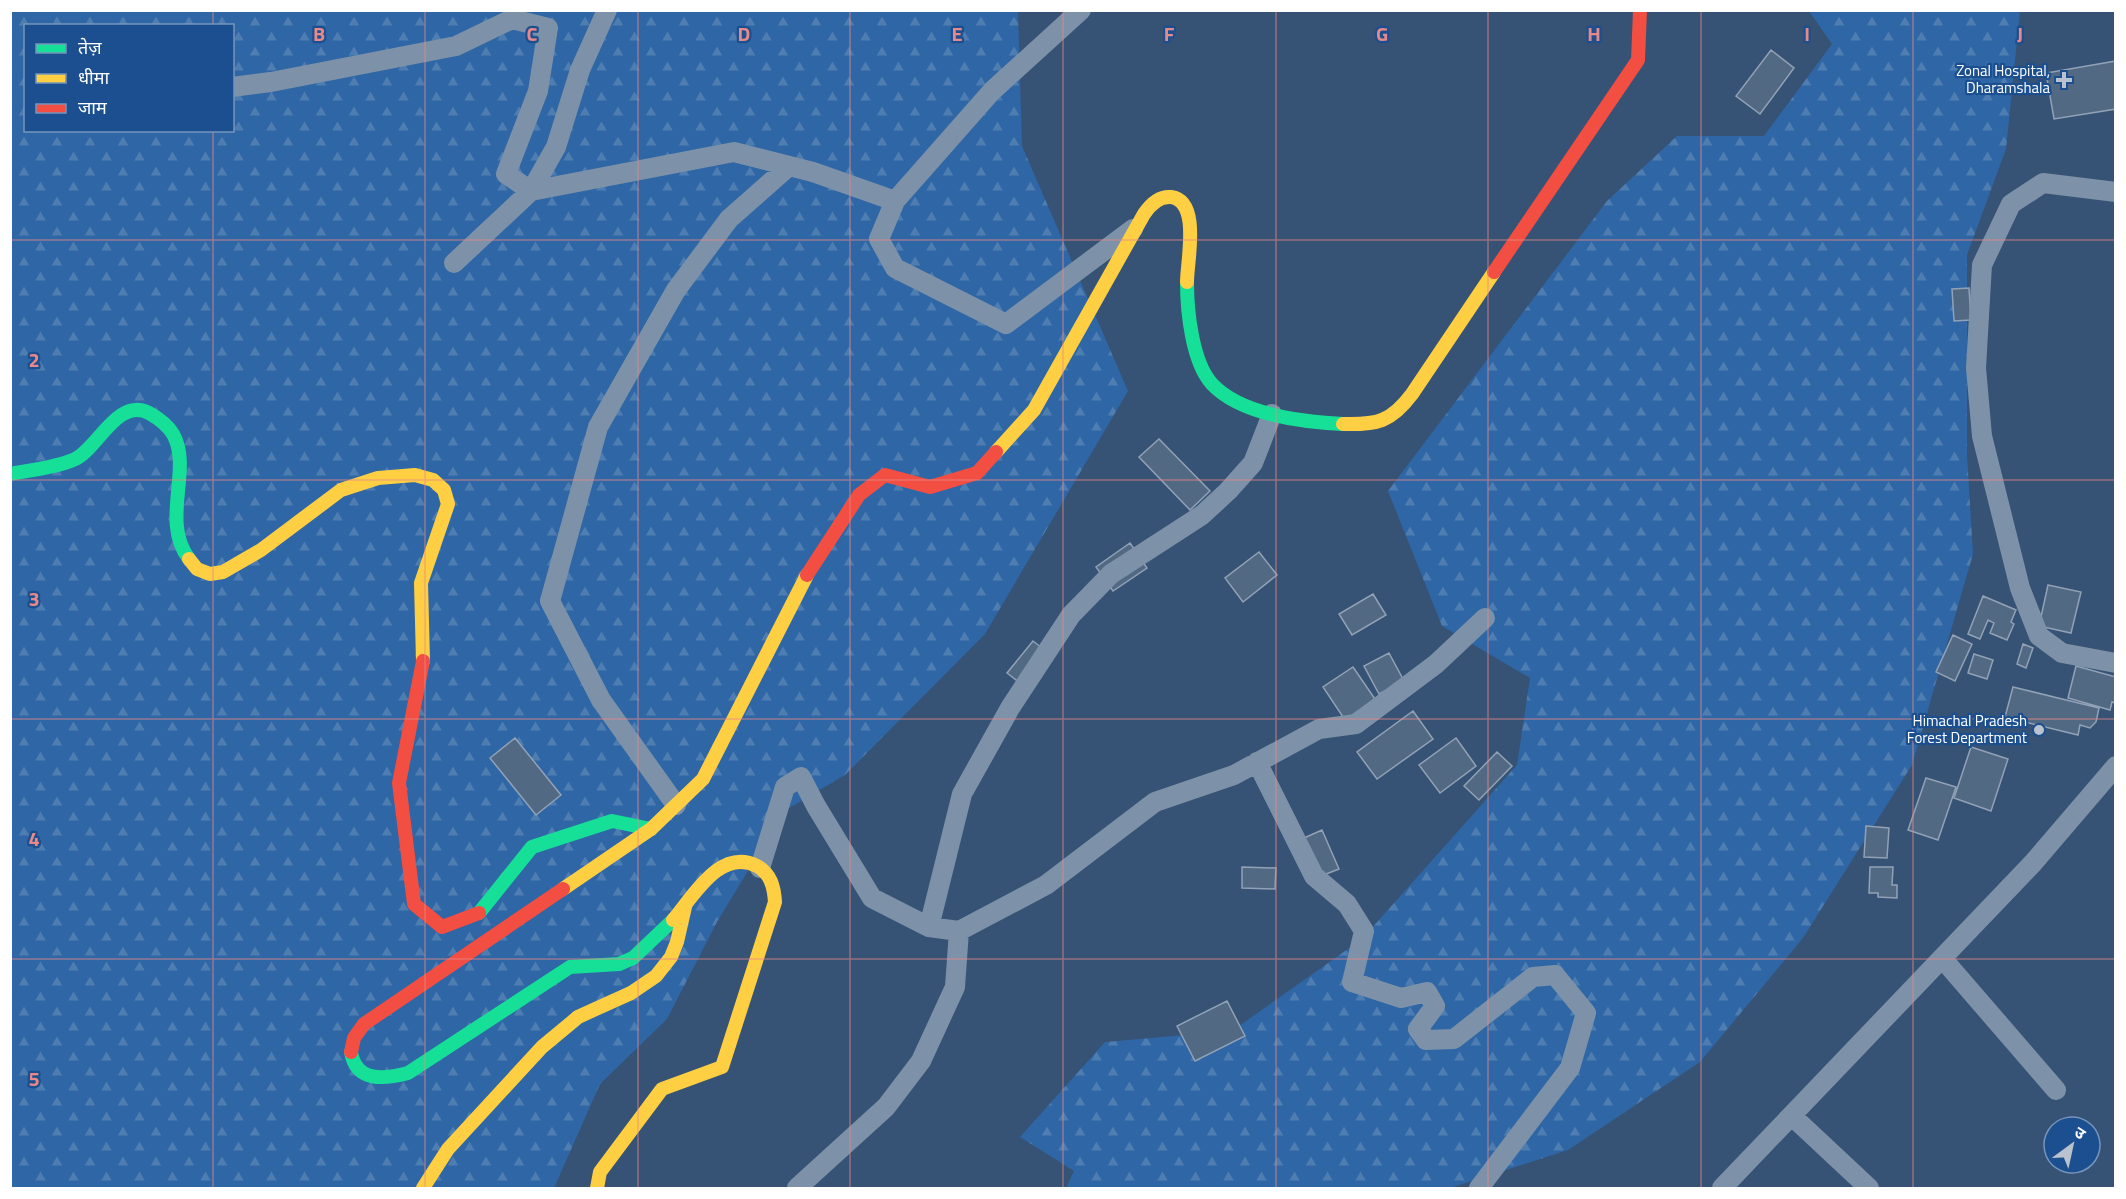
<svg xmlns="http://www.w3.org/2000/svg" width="2126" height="1199" font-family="'Titillium Web','Noto Sans Devanagari',sans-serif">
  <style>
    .forest { fill: url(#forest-firs); fill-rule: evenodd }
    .building { fill: #526984; stroke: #92a2b6; stroke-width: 1.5 }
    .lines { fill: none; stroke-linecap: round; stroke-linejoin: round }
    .street { stroke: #7d92a8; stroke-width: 20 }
    .fast { stroke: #16e098; stroke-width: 14 }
    .slow { stroke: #ffcf43; stroke-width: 14 }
    .jam { stroke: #f24e42; stroke-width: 14 }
    .grid { fill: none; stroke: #e88989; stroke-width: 1.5; stroke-opacity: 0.55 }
    .poi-dot { fill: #b9c2ce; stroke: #1b4f8f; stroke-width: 2 }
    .labels { text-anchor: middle; stroke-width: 4.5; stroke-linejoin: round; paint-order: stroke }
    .poi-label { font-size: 15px; fill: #fff; stroke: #1b4f8f; text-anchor: end }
    .grid-label { font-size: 20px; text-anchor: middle; font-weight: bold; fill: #e88989; stroke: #1b4f8f; stroke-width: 4.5; stroke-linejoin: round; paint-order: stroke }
  </style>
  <defs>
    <pattern id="forest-firs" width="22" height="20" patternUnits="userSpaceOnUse" patternTransform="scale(1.5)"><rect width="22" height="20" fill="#2f66a5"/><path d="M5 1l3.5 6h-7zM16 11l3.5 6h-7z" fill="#4e7db2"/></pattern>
  </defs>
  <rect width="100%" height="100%" fill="#365274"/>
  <path class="forest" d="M10 11H1018L1022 146 1128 391 985 634 845 775 784 811 717 922 667 1019 600 1084 554 1188H11ZM26 26H232V130H26Z
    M1809 11H2020L2006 149 1967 255V455L1973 554 1912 765 1803 938 1700 1062 1568 1150 1450 1188H1066L1074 1171 1020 1137 1105 1042 1232 1031 1362 939 1517 765 1530 678 1442 626 1388 491 1607 201 1677 136H1764L1832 44Z"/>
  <path class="building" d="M1771 50 1794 68 1760 114 1736 96Z
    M2116 61V109L2054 119 2046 73Z
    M1969 288 1971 320 1954 321 1952 289Z
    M1159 439 1210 491 1190 510 1139 457Z
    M1130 543 1147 568 1113 591 1096 567Z
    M1259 552 1277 575 1243 602 1225 578Z
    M2048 585 2081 592 2071 633 2039 626Z
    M1373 594 1386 615 1352 635 1339 614Z
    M1983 596 2016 610 2011 622 2014 624 2007 640 1990 633 1994 623 1988 620 1980 639 1968 634Z
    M1953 635 1972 644 1955 681 1936 672Z
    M1033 641 1051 655 1025 687 1007 673Z
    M2023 644 2033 648 2026 668 2017 664Z
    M1389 653 1404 681 1379 694 1364 666Z
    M1974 654 1993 660 1987 679 1968 673Z
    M2076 666 2116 677V703L2112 702 2110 710 2068 698Z
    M1353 667 1375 699 1345 720 1323 687Z
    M2013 687 2099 708 2096 722 2090 728 2080 725 2078 735 2005 717Z
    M1413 711 1433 739 1377 779 1357 752Z
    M515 738 561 795 536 815 490 758Z
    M1456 738 1476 766 1440 793 1419 765Z
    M1971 747 2008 759 1991 811 1954 798Z
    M1497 752 1512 766 1479 800 1464 786Z
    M1926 778 1956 787 1938 840 1908 830Z
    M1866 826 1889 828 1887 858 1864 857Z
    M1322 830 1339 869 1321 876 1304 838Z
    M1242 867 1276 868 1275 889 1242 888Z
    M1870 867H1893L1892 885H1897V898L1878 897V893H1869Z
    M1227 1001 1245 1036 1195 1061 1177 1026Z"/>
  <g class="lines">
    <path class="street" d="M1081 10 992 91 895 201 879 239 895 268 1006 324 1133 229
      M232 87 271 82 456 46 512 19 548 28 538 91 506 174 531 191 734 152 813 172 895 201
      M2116 192 2043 183 2011 204 1982 265 1976 368 1982 436 2020 588 2039 636 2062 653 2116 663
      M454 263 531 191 556 147 580 70 607 10
      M1257 762 1314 876 1347 904 1364 931 1352 982 1401 998 1427 992 1435 1006 1418 1029 1426 1040 1454 1039 1533 977 1555 975 1586 1013 1570 1068 1479 1188
      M676 805 601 700 550 601 598 427 676 290 729 219 789 166
      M760 868 785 787 801 777 816 806 872 898 929 927 959 931 1046 885 1155 802 1234 775 1319 729 1356 724 1436 664 1485 618
      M929 927 962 794 1010 708 1071 615 1111 574 1202 515 1228 491 1253 463 1272 414
      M1942 958 2056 1090
      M1792 1116 1869 1188
      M797 1188 886 1107 921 1061 955 987 959 931
      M1722 1188 2033 863 2116 766"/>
    <path class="fast" d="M1187 282C1187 311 1192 362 1212 384 1241 415 1303 422 1343 424
      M10 474C30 470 54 468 73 460 96 452 117 396 149 413 158 418 168 426 173 434 193 469 160 521 189 559
      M479 913 532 847 612 821 651 829
      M351 1052C356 1083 385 1079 408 1073L570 967 619 964 633 958 673 920"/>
    <path class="slow" d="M1343 424C1377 425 1391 422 1412 394L1494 272
      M996 452 1034 410 1144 214C1150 205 1159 196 1171 197 1201 201 1187 261 1187 282
      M189 559 197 569 210 574 223 572 261 550 341 490 378 478 415 475 433 480 444 490 448 504 421 583 423 661
      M563 889 651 829 703 779 807 575
      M423 1188 448 1149 542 1047 578 1017 631 993 656 976 671 957 677 942 685 907
      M597 1188 600 1172 662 1089 722 1067 775 902C774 887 771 874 757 866 720 847 693 897 673 920"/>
    <path class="jam" d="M1494 272 1638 60 1640 10
      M807 575 859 495 885 475 930 487 977 473 996 452
      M423 661 399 783 414 904 442 927 479 913
      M351 1052 354 1038 364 1024 563 889"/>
  </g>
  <path class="grid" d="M213 10V26M425 10V1188M638 10V1188M850 10V1188M1063 10V1188M1276 10V1188M1488 10V1188M1701 10V1188M1913 10V1188M213 130V1188M10 240H2116M10 480H2116M10 719H2116M10 959H2116"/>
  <g class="poi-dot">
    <path d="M2061 71h6v6h6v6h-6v6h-6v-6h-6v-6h6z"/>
    <circle cx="2039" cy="730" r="6"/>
  </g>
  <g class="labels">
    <g class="poi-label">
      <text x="2050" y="76">Zonal Hospital,<tspan x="2050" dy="17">Dharamshala</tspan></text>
      <text x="2027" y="726">Himachal Pradesh<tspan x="2027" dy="17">Forest Department</tspan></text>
    </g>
  </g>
  <g class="grid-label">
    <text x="319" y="41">B</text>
    <text x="532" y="41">C</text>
    <text x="744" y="41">D</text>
    <text x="957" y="41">E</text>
    <text x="1169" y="41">F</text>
    <text x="1382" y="41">G</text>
    <text x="1594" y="41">H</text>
    <text x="1807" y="41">I</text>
    <text x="2020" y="41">J</text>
    <text x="34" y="367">2</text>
    <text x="34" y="606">3</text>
    <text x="34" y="846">4</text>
    <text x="34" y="1086">5</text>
  </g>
  <rect width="2126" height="1199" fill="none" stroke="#ffffff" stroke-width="24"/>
  <rect x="24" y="24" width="210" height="108" fill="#1b4f8f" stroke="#7695bc" stroke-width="1.5"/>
  <rect x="36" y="44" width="30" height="9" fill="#16e098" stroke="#7695bc" stroke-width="1.5"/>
  <text x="78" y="54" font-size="18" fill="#ffffff">तेज़</text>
  <rect x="36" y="74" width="30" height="9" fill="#ffcf43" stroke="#7695bc" stroke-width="1.5"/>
  <text x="78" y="84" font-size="18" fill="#ffffff">धीमा</text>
  <rect x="36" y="104" width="30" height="9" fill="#f24e42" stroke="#7695bc" stroke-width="1.5"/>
  <text x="78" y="114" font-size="18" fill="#ffffff">जाम</text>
  <g transform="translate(2072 1145) rotate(33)"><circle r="28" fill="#1b4f8f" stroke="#7695bc" stroke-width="1.5"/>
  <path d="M0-4.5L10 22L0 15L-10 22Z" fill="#b9c2ce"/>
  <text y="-9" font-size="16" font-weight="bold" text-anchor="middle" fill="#ffffff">उ</text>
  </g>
</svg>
